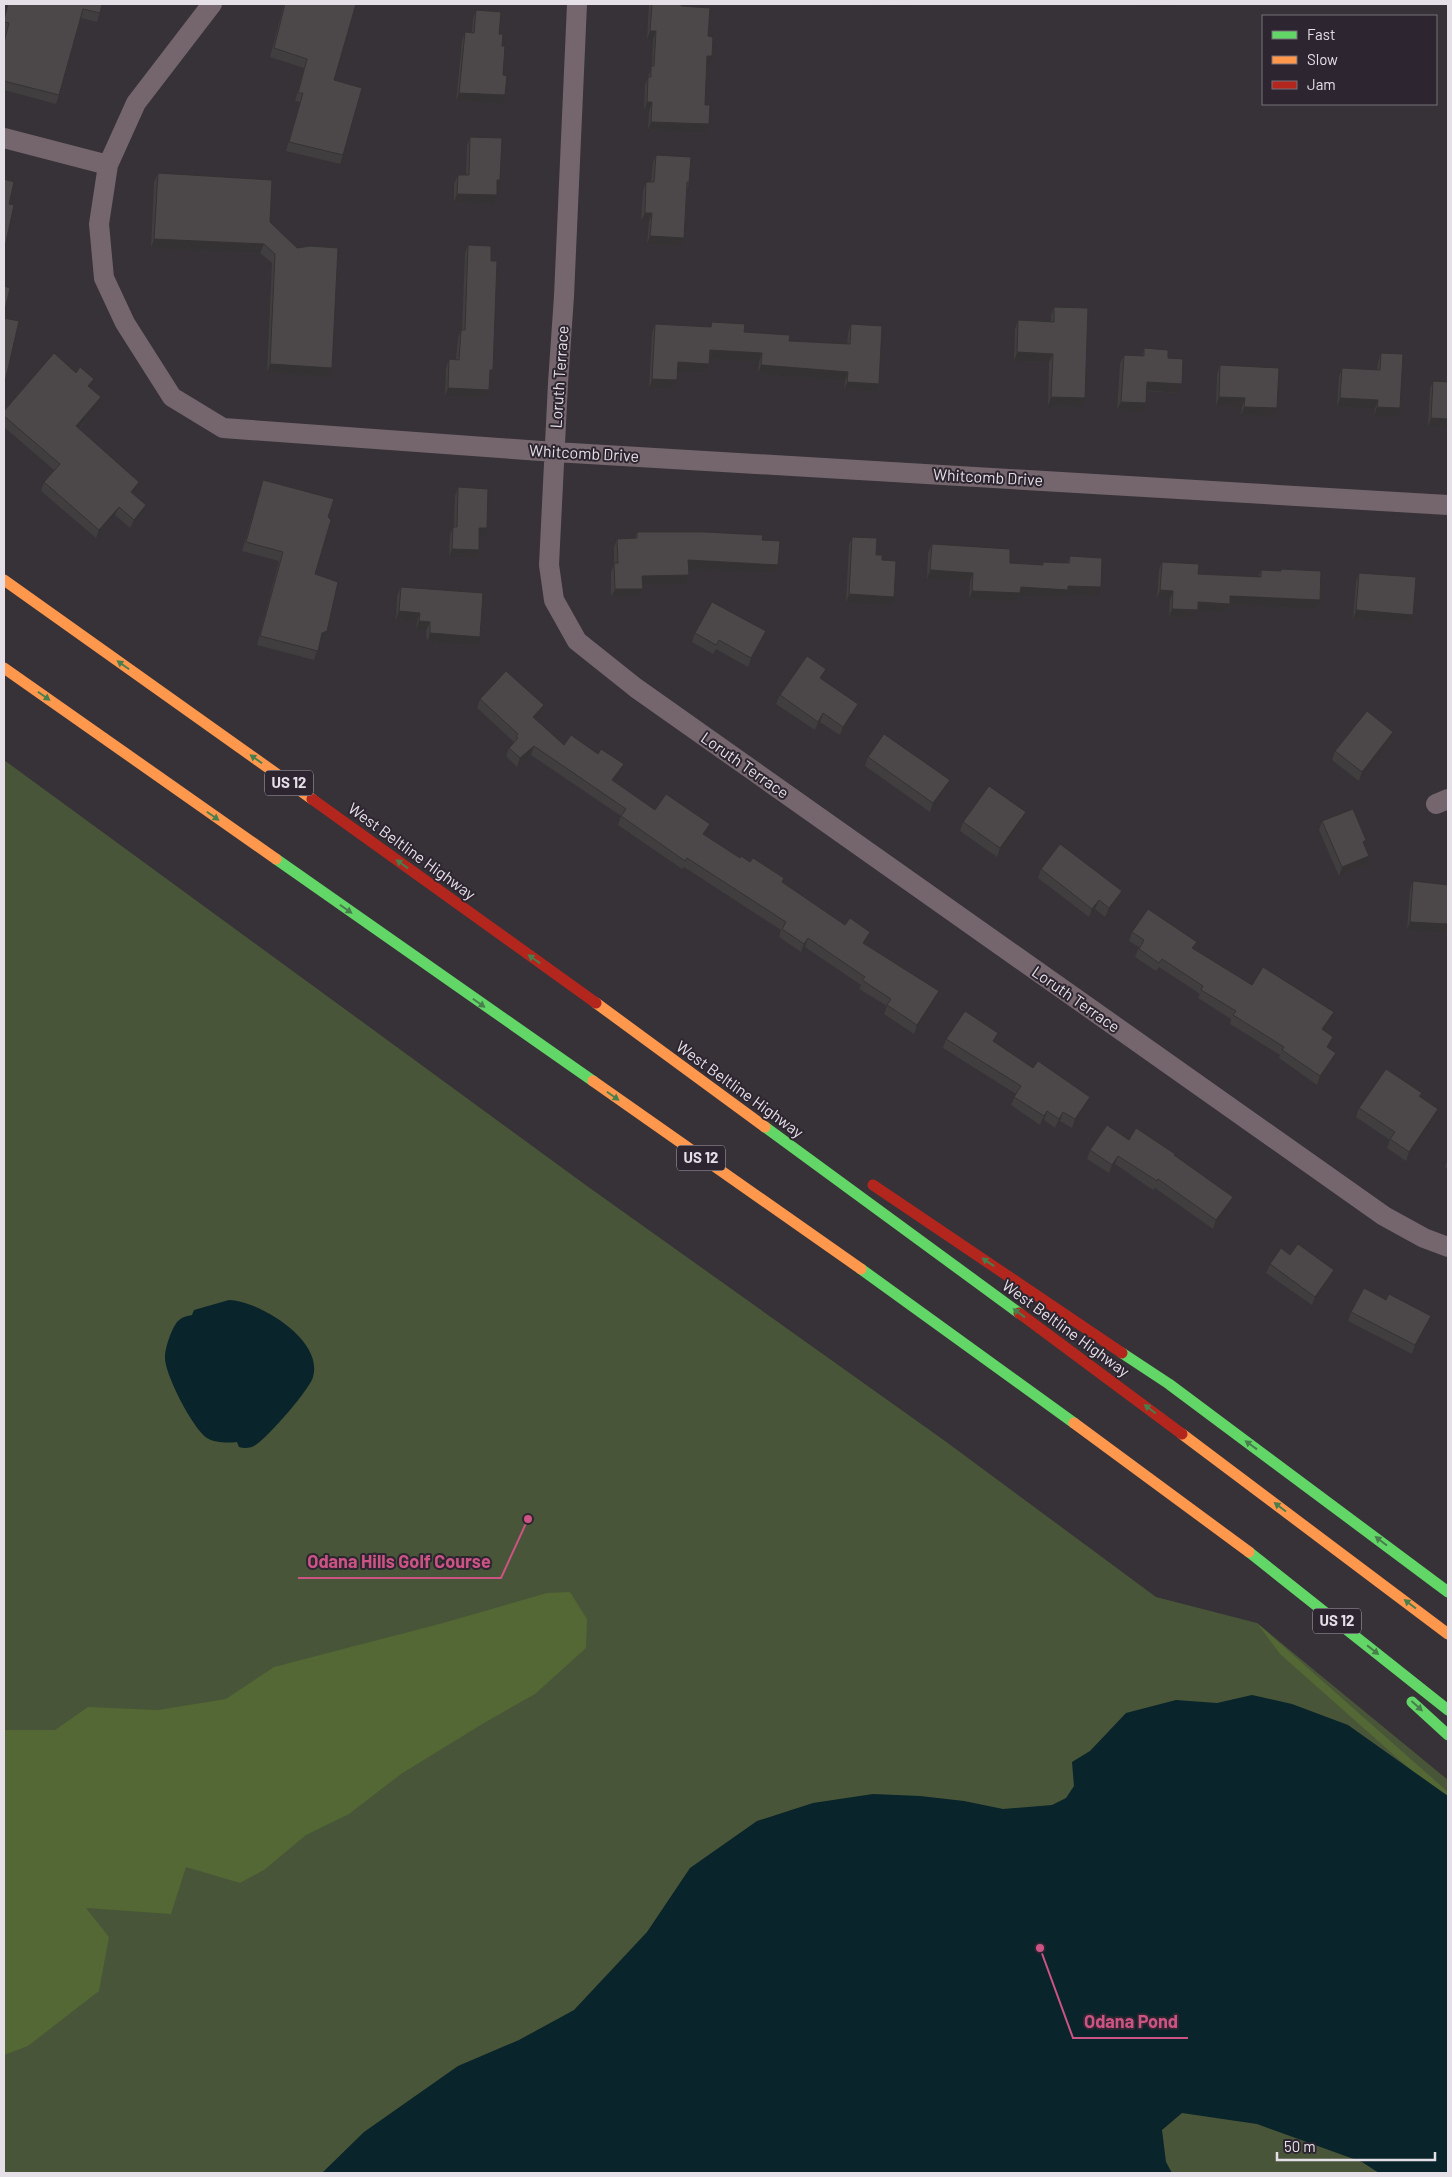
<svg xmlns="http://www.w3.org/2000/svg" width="1452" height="2177" font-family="Barlow,sans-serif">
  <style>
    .green { fill: #485538 }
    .forest { fill: #536834 }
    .water { fill: #09242a }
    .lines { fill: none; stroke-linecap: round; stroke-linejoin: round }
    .street { stroke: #74666c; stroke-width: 20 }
    .fast { stroke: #63d668; stroke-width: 11 }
    .slow { stroke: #ff974d; stroke-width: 11 }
    .jam { stroke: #b3261e; stroke-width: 11 }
    .wall { fill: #413e3f }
    .shaded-wall { fill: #353233 }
    .building { fill: #4c4849; stroke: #353233 }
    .oneway { fill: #487e4c }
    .labels { text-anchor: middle; stroke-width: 4; stroke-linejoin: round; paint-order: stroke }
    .shield { fill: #2d2530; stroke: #aea8b0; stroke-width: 1 }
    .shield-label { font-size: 15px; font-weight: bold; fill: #e5e0e7 }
    .street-label { font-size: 16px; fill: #e5e0e7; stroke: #2d2530 }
    .leader { fill: none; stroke: #cc5485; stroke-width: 2 }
    .callout-dot { fill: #cc5485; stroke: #2d2530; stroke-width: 2 }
    .callout-label { font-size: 18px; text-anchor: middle; font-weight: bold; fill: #cc5485; stroke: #2d2530; stroke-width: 4; stroke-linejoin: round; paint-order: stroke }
  </style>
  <rect width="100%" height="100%" fill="#363237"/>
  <path class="green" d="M4 760 587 1186 945 1441 1156 1597 1257 1623 1448 1780V2173H4Z"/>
  <path class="forest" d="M570 1592 587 1619 586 1648 535 1694 484 1723 401 1774 349 1814 306 1835 264 1870 240 1883 186 1867 171 1914 86 1908 109 1937 99 1991 28 2046 4 2055V1730H55L88 1707 158 1710 226 1699 274 1667 443 1623 547 1593Z
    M1257 1623 1448 1792V1803L1280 1654Z"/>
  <path class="water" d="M229 1300C259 1301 324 1340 313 1377 310 1389 268 1437 257 1444 252 1448 245 1449 239 1447L237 1442C228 1443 215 1443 207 1438 193 1429 164 1373 165 1357 165 1348 172 1327 178 1321 182 1317 187 1316 192 1315L194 1310Z
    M1252 1695 1292 1704 1348 1725 1448 1796V2173H1379L1362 2162 1257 2124 1182 2113 1162 2130 1166 2162 1172 2173H322L364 2132 458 2066 519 2040 574 2010 647 1932 690 1868 757 1821 813 1803 873 1794 920 1796 964 1801 1003 1809 1052 1805 1066 1798 1074 1786 1072 1762 1090 1751 1126 1713 1176 1700 1217 1703Z"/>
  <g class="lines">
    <path class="street" d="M212 4 136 103 108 165 99 224 104 278 125 323 172 397 223 428 555 452 1448 505
      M577 4 564 296 558 383 549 565 554 600 577 641 636 688 1384 1216 1424 1238 1448 1247
      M4 138 108 165
      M1436 804 1448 799"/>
    <path class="fast" d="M276 859 593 1081
      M765 1127 1019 1313
      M861 1269 1074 1423
      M1122 1353 1169 1384 1448 1592
      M1249 1552 1448 1710
      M1412 1702 1448 1735"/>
    <path class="slow" d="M4 580 312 799
      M4 668 276 859
      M596 1003 765 1127
      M593 1081 861 1269
      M1074 1423 1249 1552
      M1182 1434 1448 1634"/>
    <path class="jam" d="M312 799 596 1003
      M873 1185 1122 1353
      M1019 1313 1182 1434"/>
  </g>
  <path class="wall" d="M8 4H102L97 22 81 18 59 95 56 104 4 90V38L5 32 4 31V18Z
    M284 4H356L334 80 343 155 340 164 286 151 300 102 295 101 304 68 270 57Z
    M649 4H681V6L708 36 709 65 706 64 705 105 709 124 706 133 648 130 649 111H644L645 85 652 66 653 40H647Z
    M476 10 499 34 502 46 503 75 502 104 456 101 462 41 465 32H472L473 19Z
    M470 137 497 195 494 204 454 202V184L458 175H466L467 146Z
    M656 155 689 183 687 190 684 238 681 247 647 244 649 222 641 221 643 191 646 182H651L653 163Z
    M158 173 270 222 297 248 329 377 267 373 272 263 260 253 151 248 154 182Z
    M468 245 491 261 493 370 490 379 485 398 445 396 446 368 449 359H456L458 338 461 330H462L465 253Z
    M1054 307 1082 407 1048 406 1049 362 1014 361 1015 329 1018 320 1051 321V315Z
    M712 322 744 332 789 341 847 344 848 333 851 324 879 384 876 392 844 390 845 381 758 374 759 362 710 359 709 364 706 373 677 371V380L674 389 649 388 652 333 655 324 710 327Z
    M1144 348 1168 358 1182 384 1178 393 1146 391 1142 412 1117 410 1120 364 1124 355 1142 356Z
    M1381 353 1397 417 1374 416 1375 409 1337 407 1339 377 1342 368 1377 370 1378 362Z
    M1220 365 1277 408 1274 417 1241 415 1242 407 1216 406 1217 374Z
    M1433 381 1448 382V428L1428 427 1430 389Z
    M91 388 98 406 79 429 139 482 136 491 134 494 143 514 130 528 115 515 96 538 41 491 44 482 54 470 4 427V411Z
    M263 480 328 517 315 574 327 631 324 640 320 641 314 660 257 645 279 561 242 551Z
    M458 487 484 536H479V550L476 558 449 557 450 535 453 527H454L455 496Z
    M637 532 762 540 778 565 775 573 688 569 689 575 685 584 642 585 643 589 639 597H611V572L614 564V547L617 539 635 538Z
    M852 537 882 560 891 606 846 603 849 545Z
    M932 544 1010 563 1042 564 1043 562 1067 563 1070 556 1098 596 1066 595 1065 598 1019 596 1017 602 969 599 970 582 927 579 928 553Z
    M1162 562 1198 574 1258 577 1261 570 1280 571 1281 569 1320 600 1317 609 1229 605 1226 612 1197 611 1194 619 1169 617 1170 599H1157L1159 570Z
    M1359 573 1413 615 1410 623 1353 619 1356 582Z
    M401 587 477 646 427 642 426 631 416 630 417 622 396 620 397 596Z
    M695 633 762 640 748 667 716 649 713 654 692 642Z
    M822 678 821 679 858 704 855 713 840 735 820 722 815 730 776 704 780 695Z
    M480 699 544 705 541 714 536 720 564 745 621 773 614 781 655 810 707 833 705 835 740 858 750 862 784 878 782 882 845 925 870 932 867 941 865 944 939 991 936 999 914 1034 884 1014 887 1006 859 989 861 985 805 947 801 952 779 937 781 930 684 867 682 869 618 825 621 816 531 755 517 767 506 756 509 748 514 742 477 708Z
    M1390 741 1359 781 1332 760 1335 751Z
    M868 757 946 789 930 812 865 766Z
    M1026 812 1023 821 997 857 960 831 963 822Z
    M1322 821 1364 846 1366 865 1339 876 1319 830Z
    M1041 869 1122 891 1119 899 1105 917 1095 909 1089 917 1038 878Z
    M1413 881 1448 927 1446 933 1407 930 1410 890Z
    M1132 932 1194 949 1252 985 1330 1021 1324 1030 1333 1037 1329 1048 1333 1062 1317 1085 1279 1058 1280 1055 1230 1024 1231 1019 1198 998 1200 994 1159 967 1156 971 1135 957 1139 947 1129 941Z
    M946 1039 994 1042 1033 1068 1090 1097 1087 1106 1072 1128 1060 1121 1055 1128 1044 1120 1040 1125 1011 1105 1016 1094 943 1048Z
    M1422 1093 1420 1097 1435 1118 1406 1161 1387 1148 1390 1140 1356 1117 1359 1108Z
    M1129 1140 1175 1154 1174 1156 1233 1197 1229 1206 1213 1229 1155 1188 1153 1190 1115 1164 1109 1173 1087 1159 1090 1150Z
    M1448 1158V1168L1445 1167Z
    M1290 1255 1334 1270 1331 1278 1312 1305 1266 1273 1270 1264Z
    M1386 1300 1431 1316 1428 1324 1412 1354 1348 1321 1351 1312Z"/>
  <path class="shaded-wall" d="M856 4H907L906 7Z
    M1142 4H1172L1170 7 1141 6Z
    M650 31H656L653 40H647Z
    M707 56H712L709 65 704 64Z
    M459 93 505 95 502 104 456 101Z
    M647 102H652L649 111H644Z
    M651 122 709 124 706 133 648 130Z
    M497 180H500L497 189Z
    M457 194 497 195 494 204 454 202Z
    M645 213H652L649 222 641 221Z
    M650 236 684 238 681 247 647 244Z
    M154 239 264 244 260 253 151 248Z
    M710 350 762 353 759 362 707 359Z
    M1017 352 1053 354 1049 362 1014 361Z
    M678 362 709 364 706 373 675 371Z
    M270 364 332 368 329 377 267 373Z
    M761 365 848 372 845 381 758 374Z
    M490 370H493L490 379Z
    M94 379 91 388 88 386Z
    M652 379 677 380 674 389 649 388Z
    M847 382 879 384 876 392 844 390Z
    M1147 382 1182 384 1178 393 1144 390Z
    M448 388 489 390 485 398 445 396Z
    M101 397 98 406 73 435 76 426Z
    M1051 397 1085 398 1082 407 1048 406Z
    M1219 397 1245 398 1242 407 1216 406Z
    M1340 398 1378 400 1375 409 1337 407Z
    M1121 402 1146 403 1142 412 1117 410Z
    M1244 407 1277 408 1274 417 1241 415Z
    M1377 407 1400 408 1397 417 1374 416Z
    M1431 418 1448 419V428L1428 427Z
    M139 482 136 491 128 500 131 492Z
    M146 505 143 514 130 528 134 520Z
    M119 507 115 515 96 538 99 530Z
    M479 528H487L484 536H476Z
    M452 549 479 550 476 558 449 557Z
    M688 560 778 565 775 573 685 569Z
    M930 570 973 573 970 582 927 579Z
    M689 575 685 584 639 585 642 576Z
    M1068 586 1101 587 1098 596 1066 595 1065 598 1019 596 1017 602 969 599 972 591 1021 587Z
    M615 589H643L639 597H611Z
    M1160 590 1173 591 1170 599H1157Z
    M849 594 894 597 891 606 846 603Z
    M1230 596 1320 600 1317 609 1229 605 1226 612 1197 611 1194 619 1169 617 1172 609 1198 602Z
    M1356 610 1413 615 1410 623 1353 619Z
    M399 611 420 613 417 622 396 620Z
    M419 621 430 622 426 631 416 630Z
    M327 631 324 640 319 642 322 633Z
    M766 631 762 640 748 667 751 658Z
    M430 633 480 637 477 646 427 642Z
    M826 669 822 678 816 687 820 678Z
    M858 704 855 713 840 735 843 727Z
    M544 705 541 714 530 726 533 717Z
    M823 713 820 722 815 730 818 722Z
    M1393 732 1390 741 1359 781 1362 772Z
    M534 746 531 755 517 767 520 758Z
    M624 764 621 773 609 789 612 780Z
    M950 780 946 789 930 812 933 803Z
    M1026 812 1023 821 997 857 1000 848Z
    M710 824 707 833 700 843 703 834Z
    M1369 856 1366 865 1339 876 1342 867Z
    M1122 891 1119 899 1105 917 1109 908Z
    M1099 900 1095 909 1089 917 1092 909Z
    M1448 920V927L1446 933 1407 930 1410 922Z
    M870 932 867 941 859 951 863 943Z
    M808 938 805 947 801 952 804 944Z
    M939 991 936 999 914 1034 917 1025Z
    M1334 1012 1330 1021 1319 1038 1322 1029Z
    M1333 1037 1330 1046 1324 1055 1327 1047Z
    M1336 1053 1333 1062 1317 1085 1320 1076Z
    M1090 1097 1087 1106 1072 1128 1075 1119Z
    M1438 1109 1435 1118 1406 1161 1409 1152Z
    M1047 1111 1044 1120 1040 1125 1044 1116Z
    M1063 1112 1060 1121 1055 1128 1059 1119Z
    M1118 1156 1115 1164 1109 1173 1112 1165Z
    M1233 1197 1229 1206 1213 1229 1216 1220Z
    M1334 1270 1331 1278 1312 1305 1315 1297Z
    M1431 1316 1428 1324 1412 1354 1415 1345Z"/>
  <path class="building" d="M8 4H102L100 13 83 9 59 95 4 81V42L9 23 4 22V20Z
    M285 4H356L334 80 362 88 343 155 289 142 303 93H298L307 59 274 48Z
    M652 4H681V6L710 8 708 36 713 37 712 56H707L705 105H710L709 124 651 122 652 102H647L648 77H651V66H654L656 31H650Z
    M476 10 501 12 499 34H503L502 46H505L503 75 507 76 505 95 459 93 465 32 474 33Z
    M470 137 502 138 500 180H497V195L457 194 458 175H469Z
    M656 155 691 157 689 183 687 182 684 238 650 236 652 213H645L646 182H654Z
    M158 173 272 180 270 222 297 248 310 246 338 248 332 368 270 364 275 254 264 244 154 239Z
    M4 179 14 182 9 204 14 205 4 251Z
    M468 245 491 246V261H497L493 370H490L489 390 448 388 449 359 459 360 461 330H465Z
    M4 286 10 288 4 314Z
    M1054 307 1088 308 1085 398 1051 397 1053 354 1017 352 1018 320 1054 322Z
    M4 318 19 321 4 386Z
    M712 322 745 324 744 332 790 335 789 341 850 344 851 324 882 326 879 384 847 382 848 372 761 365 762 353 710 350 709 364 678 362 677 380 652 379 655 324 711 327Z
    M1144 348 1168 350V358L1183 359 1182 384 1147 382 1146 403 1121 402 1124 355 1144 356Z
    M54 353 76 373 80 367 94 379 88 386 101 397 76 426 139 482 131 492 146 505 134 520 119 507 99 530 44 482 60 464 4 416V411Z
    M1381 353 1403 354 1400 408 1377 407 1378 400 1340 398 1342 368 1380 370Z
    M1220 365 1279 368 1277 408 1244 407 1245 398 1219 397Z
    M1433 381 1448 382V419L1431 418Z
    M263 480 334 499 328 517 331 520 315 574 338 582 327 631 322 633 318 651 260 636 283 552 246 542Z
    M458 487 488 489 487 528H479V550L452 549 453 527H457Z
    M637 532H705L763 535 762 540 780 541 778 565 688 560 689 575 642 576 643 589H615L614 563H618L617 539 637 538Z
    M852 537 877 538 876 555H882V560L896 561 894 597 849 594Z
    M932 544 1010 549V563L1043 565V562L1069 563 1070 556 1102 558 1101 587 1068 586V590L1021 587 1020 593 972 591 973 573 930 570Z
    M1162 562 1199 564 1198 574 1261 577V570L1281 571V569L1321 571 1320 600 1230 596V604L1198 602V610L1172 609 1173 591 1160 590Z
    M1359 573 1416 577 1413 615 1356 610Z
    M401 587 483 593 480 637 430 633V622L419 621 420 613 399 611Z
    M712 602 766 631 751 658 719 640 716 645 695 633Z
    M807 656 826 669 820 678 858 704 843 727 823 713 818 722 780 695Z
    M506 671 544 705 533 717 564 745 571 735 598 754 601 749 624 764 612 780 655 810 666 794 710 824 703 834 740 858 741 856 750 862 753 858 784 878 782 882 845 925 850 918 870 932 863 943 939 991 917 1025 887 1005 891 999 862 980 865 977 808 938 804 944 782 929 786 922 687 858 685 861 621 816 626 809 534 746 520 758 509 748 518 738 516 736 518 734 480 699Z
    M1367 711 1393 732 1362 772 1335 751Z
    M884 734 950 780 933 803 868 757Z
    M989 786 1026 812 1000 848 963 822Z
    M1353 809 1366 840 1363 842 1369 856 1342 867 1322 821Z
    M1060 844 1122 891 1109 908 1099 900 1092 909 1041 869Z
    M1413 881 1448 885V924L1410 922Z
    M1148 909 1197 942 1192 948 1252 985 1263 967 1334 1012 1322 1029 1333 1037 1327 1047 1336 1053 1320 1076 1282 1050 1284 1047 1233 1015 1236 1011 1201 990 1203 986 1162 959 1159 963 1139 949 1144 940 1132 932Z
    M965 1011 998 1033 993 1041 1033 1068 1038 1061 1090 1097 1075 1119 1063 1112 1059 1119 1047 1111 1044 1116 1014 1097 1021 1086 946 1039Z
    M1386 1069 1422 1093 1419 1096 1438 1109 1409 1152 1390 1139 1395 1132 1359 1108Z
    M1107 1125 1129 1140 1136 1128 1175 1154 1174 1155 1233 1197 1216 1220 1158 1179 1157 1181 1118 1156 1112 1165 1090 1150Z
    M1298 1244 1334 1270 1315 1297 1270 1264 1281 1248 1290 1255Z
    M1364 1288 1386 1300 1389 1294 1431 1316 1415 1345 1351 1312Z"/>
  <defs><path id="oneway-solid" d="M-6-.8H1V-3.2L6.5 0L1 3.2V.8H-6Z" transform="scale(1.25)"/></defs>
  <g class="oneway">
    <use href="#oneway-solid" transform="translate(123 665) rotate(-145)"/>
    <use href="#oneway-solid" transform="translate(44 696) rotate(35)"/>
    <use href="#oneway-solid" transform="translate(256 759) rotate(-145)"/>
    <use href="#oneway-solid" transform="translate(213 816) rotate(35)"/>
    <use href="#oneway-solid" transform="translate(402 864) rotate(-144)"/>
    <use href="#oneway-solid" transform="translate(346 909) rotate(35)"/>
    <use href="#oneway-solid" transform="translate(534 959) rotate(-144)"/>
    <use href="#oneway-solid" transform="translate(479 1003) rotate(35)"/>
    <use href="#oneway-solid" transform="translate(613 1096) rotate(35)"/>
    <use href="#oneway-solid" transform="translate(988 1262) rotate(-146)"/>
    <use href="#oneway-solid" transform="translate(1019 1313) rotate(-144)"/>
    <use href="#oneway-solid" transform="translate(1150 1409) rotate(-143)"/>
    <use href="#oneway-solid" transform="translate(1251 1445) rotate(-144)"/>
    <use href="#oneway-solid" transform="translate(1280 1507) rotate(-143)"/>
    <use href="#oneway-solid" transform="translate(1381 1541) rotate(-143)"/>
    <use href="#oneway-solid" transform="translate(1410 1604) rotate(-143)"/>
    <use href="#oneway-solid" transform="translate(1373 1650) rotate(38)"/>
    <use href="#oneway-solid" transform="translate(1417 1706) rotate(42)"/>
  </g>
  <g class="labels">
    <g class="shield">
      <rect x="265" y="770.5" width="48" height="25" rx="4"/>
      <rect x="677" y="1145.5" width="48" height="25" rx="4"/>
      <rect x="1313" y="1608.5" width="48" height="25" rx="4"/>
    </g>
    <g class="shield-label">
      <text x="289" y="788">US 12</text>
      <text x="701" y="1163">US 12</text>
      <text x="1337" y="1626">US 12</text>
    </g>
    <g class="street-label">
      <text transform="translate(559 377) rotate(-86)" y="6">Loruth Terrace</text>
      <text transform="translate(584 453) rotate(3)" y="6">Whitcomb Drive</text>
      <text transform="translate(988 477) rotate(3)" y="6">Whitcomb Drive</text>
      <text transform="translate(745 765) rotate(35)" y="6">Loruth Terrace</text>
      <text transform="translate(412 851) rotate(36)" y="6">West Beltline Highway</text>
      <text transform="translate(1076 999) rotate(35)" y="6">Loruth Terrace</text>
      <text transform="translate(740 1089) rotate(36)" y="6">West Beltline Highway</text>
      <text transform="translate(1066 1328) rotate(36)" y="6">West Beltline Highway</text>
    </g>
  </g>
  <path class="leader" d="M528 1519L501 1578H298M1040 1948L1073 2038H1188"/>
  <g class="callout-dot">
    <circle cx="528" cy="1519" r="5"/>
    <circle cx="1040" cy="1948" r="5"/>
  </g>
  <g class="callout-label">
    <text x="399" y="1568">Odana Hills Golf Course</text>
    <text x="1131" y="2028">Odana Pond</text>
  </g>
  <rect width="1452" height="2177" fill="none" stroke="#e5e0e7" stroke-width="10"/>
  <rect x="1262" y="15" width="175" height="90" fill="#2d2530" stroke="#777079"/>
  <rect x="1272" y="31" width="25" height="8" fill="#63d668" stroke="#777079"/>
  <text x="1307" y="40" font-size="15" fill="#e5e0e7">Fast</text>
  <rect x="1272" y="56" width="25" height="8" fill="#ff974d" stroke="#777079"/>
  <text x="1307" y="65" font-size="15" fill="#e5e0e7">Slow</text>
  <rect x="1272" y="81" width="25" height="8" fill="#b3261e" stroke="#777079"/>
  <text x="1307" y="90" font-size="15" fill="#e5e0e7">Jam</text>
  <path d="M1277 2152v8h158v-8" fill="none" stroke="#e5e0e7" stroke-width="2.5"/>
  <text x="1284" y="2152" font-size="15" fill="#e5e0e7" stroke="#2d2530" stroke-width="4" paint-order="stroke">50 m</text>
</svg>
